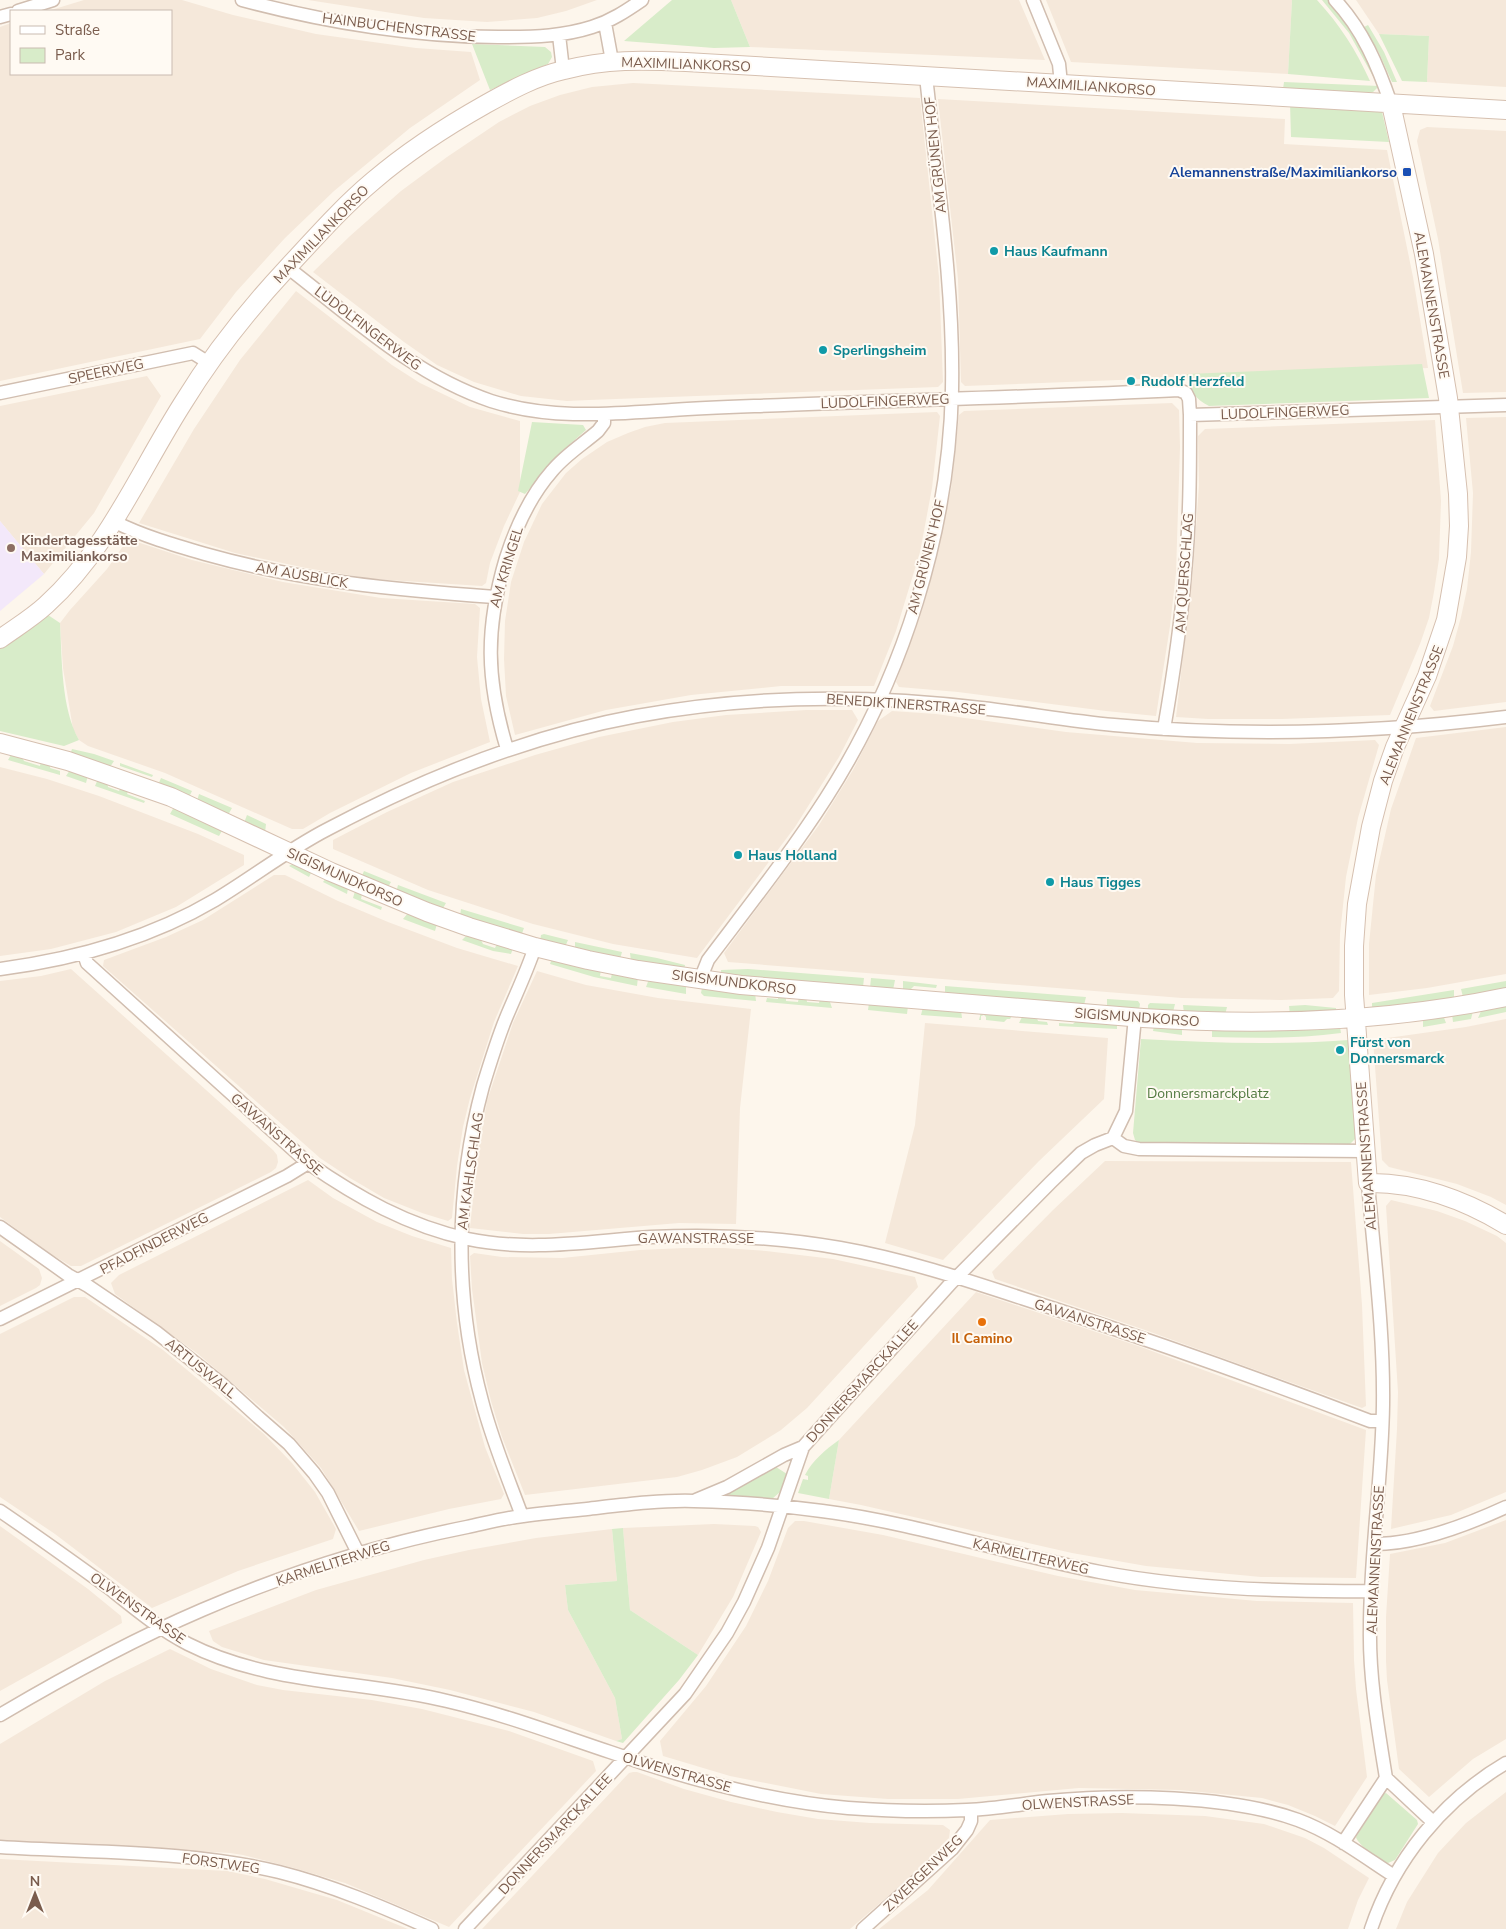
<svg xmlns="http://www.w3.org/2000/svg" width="1506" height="1929" font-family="'Nunito Sans',sans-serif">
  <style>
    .residential { fill: #f5e8da }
    .education { fill: #f3e8fa }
    .green { fill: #d8ecc9 }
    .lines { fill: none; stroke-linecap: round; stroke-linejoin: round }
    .street-casing { stroke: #d1beb0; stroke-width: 15 }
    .secondary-casing { stroke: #d6c0b0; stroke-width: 20 }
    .street { stroke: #fff; stroke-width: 12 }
    .secondary { stroke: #fff; stroke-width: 18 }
    .transit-dot { fill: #1a4fb4; stroke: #fffaf3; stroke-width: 2 }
    .culture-dot { fill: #0f9aa8; stroke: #fffaf3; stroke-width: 2 }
    .education-dot { fill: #8d6e63; stroke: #fffaf3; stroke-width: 2 }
    .food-dot { fill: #e8710a; stroke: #fffaf3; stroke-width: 2 }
    .labels { text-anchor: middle; stroke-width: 4; stroke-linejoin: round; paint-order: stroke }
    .street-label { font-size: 14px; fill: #7a5c4d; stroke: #fffaf3 }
    .transit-label { font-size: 14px; font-weight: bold; fill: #164399; stroke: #fffaf3; text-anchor: end }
    .culture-label { font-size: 14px; font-weight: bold; fill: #0d838f; stroke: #fffaf3; text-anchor: start }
    .education-label { font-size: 14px; font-weight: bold; fill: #785e54; stroke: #fffaf3; text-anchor: start }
    .park-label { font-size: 14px; fill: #537a41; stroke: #fffaf3 }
    .food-label { font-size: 14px; font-weight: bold; fill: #c56008; stroke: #fffaf3 }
  </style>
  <rect width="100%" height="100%" fill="#fdf6ec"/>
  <path class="residential" d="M84 0H182L233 15 316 34 416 48 471 52 480 80 410 128 334 191 285 238 236 292 200 339 0 381V27L11 23V74H171V11H48Z
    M308 0H597L566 11 537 18 487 22 424 18Z
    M731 0H1019L1045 60 750 47Z
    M1046 0H1292L1288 74 1071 62Z
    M1356 0H1506V87L1427 82 1429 36 1379 34Z
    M633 83 920 98 939 277 943 382 938 387 589 400 567 401 521 396 474 382 437 365 404 342 313 272 350 236 401 191 447 157 499 122 530 106 560 95 592 87Z
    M938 99 1285 119 1284 144 1387 150 1413 277 1428 368 965 386 961 382 958 279Z
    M1427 127 1506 131V392L1463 393 1438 239 1417 141 1420 130Z
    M296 291 392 365 420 383 470 407 520 421V492L504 526 490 563 486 583 482 586 373 579 306 568 235 553 139 523 194 429 240 360Z
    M147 376 161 396 94 513 44 574 0 521V406Z
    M1172 403 1179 410 1180 447 1176 573 1170 626 1156 716 1106 711 958 692 899 687 896 682 923 607 939 547 951 489 959 415 964 411Z
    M937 412 940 416 932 488 920 552 896 631 874 686H781L691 695 606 710 515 735 506 696 504 659 505 621 511 582 524 542 542 504 566 473 582 459 607 442 628 433 645 427 665 423Z
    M1506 417V702L1434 711 1430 706 1453 646 1461 617 1467 589 1471 552 1473 493 1466 418Z
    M1435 420 1441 501 1439 559 1434 592 1429 618 1420 644 1390 715 1282 719H1208L1176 717 1193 571 1199 485 1198 436 1205 429Z
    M128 539 192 560 283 582 381 598 475 604 480 608 477 657 481 699 490 742 411 773 330 813 303 829H292L165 773 88 746 79 740 73 729 63 668 60 623 70 610 107 569Z
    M806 710H852L858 720 839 757 795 827 697 958 613 944 533 924 428 890 333 849V840L387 812 453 782 535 755 599 737 673 722 726 715Z
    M892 711 936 714 1066 732 1197 743 1289 744 1375 740 1379 745 1358 818 1346 877 1340 934 1339 991 1333 998 1281 1000 1182 998 728 962 724 953 819 825 853 770 878 721Z
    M1506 727V974L1427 988 1369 995V944L1376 875 1391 809 1416 738Z
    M0 767 47 779 99 796 198 834 244 855V865L176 907 116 932 51 949 0 956Z
    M274 875H285L338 901 388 922 457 948 518 966 494 1022 470 1098 463 1127 457 1166 452 1218 448 1221 422 1213 384 1198 350 1178 320 1158 103 966 104 960 166 937 203 920Z
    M71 969 273 1150 277 1155 278 1162 276 1168 271 1172 81 1266H71L49 1253 0 1217V981L41 976Z
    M537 971 586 985 658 998 751 1009 740 1108 736 1224 679 1223 549 1234H523L470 1228 477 1159 487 1101 513 1023Z
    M1506 1019V1205L1491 1197 1457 1184 1389 1167 1382 1160 1373 1040 1466 1027Z
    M925 1023 1108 1038 1104 1099 1039 1161 943 1260 885 1243 915 1125Z
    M1105 1161 1351 1162 1362 1305 1366 1406 1362 1408 1145 1330 995 1279 992 1272 1053 1210Z
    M308 1180 333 1198 377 1222 412 1236 451 1248 452 1279 457 1323 464 1370 485 1447 504 1494 501 1499 449 1509 359 1531 321 1468 284 1427 198 1354 115 1294 111 1283 119 1275Z
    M1391 1200 1437 1211 1465 1221 1497 1236 1506 1243V1492L1451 1515 1391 1529 1397 1429 1398 1392 1386 1206Z
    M0 1241 39 1269 42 1278 40 1285 36 1288 0 1306Z
    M684 1248H724L766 1251 833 1259 915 1277 918 1287 807 1408 781 1430 737 1457 702 1470 677 1477 525 1495 502 1437 491 1401 482 1363 472 1289 470 1256 474 1253 502 1257 562 1258 640 1250Z
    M976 1292 1141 1347 1366 1430 1356 1578 1261 1577 1146 1566 1072 1553 861 1505 829 1499 839 1440Z
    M74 1297H85L163 1350 264 1434 292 1463 315 1492 336 1529 333 1539 238 1571 152 1608 55 1534 0 1497V1334Z
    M1506 1520V1739L1473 1759 1429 1797 1399 1769 1387 1680 1386 1661V1617L1390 1554 1445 1543Z
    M795 1521H804L883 1535 1058 1576 1135 1590 1257 1601 1353 1603 1354 1660 1356 1689 1367 1777 1335 1826 1315 1816 1288 1805 1262 1798 1180 1790 1079 1788 958 1799H888L821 1794 730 1776 663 1756 660 1741 706 1686 746 1626 768 1581 788 1528Z
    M714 1524 755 1526 758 1527 761 1532 733 1597 698 1655 630 1610 623 1528Z
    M0 1526 88 1589 121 1616 122 1623 0 1691Z
    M612 1529 617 1581 565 1585 568 1610 615 1698 622 1739 616 1741 534 1712 450 1690 392 1678 264 1660 222 1647 213 1641 209 1631 316 1590 424 1560 469 1550 536 1538Z
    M170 1649 211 1669 257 1685 283 1690 372 1700 422 1709 509 1731 593 1761 596 1771 449 1927 345 1883 294 1868 243 1855 230 1853 0 1840V1744L105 1681Z
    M633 1772H637L684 1789 731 1802 777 1812 818 1819 870 1823 943 1825 950 1830 949 1838 915 1873 850 1929H482L629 1773Z
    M1506 1792V1929H1396L1407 1902 1438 1853 1466 1823Z
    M1122 1813 1205 1816 1264 1824 1305 1838 1324 1848 1369 1878 1358 1900 1348 1929H879L928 1890 990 1820 1068 1814Z
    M0 1859 227 1871 265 1879 337 1900 408 1929H0Z"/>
  <path class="education" d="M0 521 44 574 0 611Z"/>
  <path class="green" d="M672 0H731L750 47 714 48 624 41Z
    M1292 0H1317C1340 25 1356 50 1370 81L1288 74Z
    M1322 0H1328C1350 26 1364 49 1377 80H1375L1349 33Z
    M1368 25 1384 52 1397 82H1392L1379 53 1364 27Z
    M1379 34 1429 36 1427 82 1402 81Z
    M472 44 545 47 551 52 552 57 548 64 490 90Z
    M1284 82 1379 86 1373 92 1369 93 1283 89Z
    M1290 103 1379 110 1382 112 1389 142 1291 137Z
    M1422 364 1429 398 1209 406C1195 399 1188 389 1187 374Z
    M532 422 583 425 586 430 562 451 525 494 518 491Z
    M48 615 60 623C62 659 61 708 79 740L64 746 0 731V647Z
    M72 749 94 754 114 761 110 767 70 755Z
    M12 753 21 756 24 761 40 766 41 761 51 764 50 768 60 771V775L8 760Z
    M120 763 153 775 152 777 120 766Z
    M70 770 88 775 86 783 66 776Z
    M161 778 192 791 189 797 158 785Z
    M98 779 107 782 108 787 119 791 121 787 129 789 127 794 145 801 144 803 95 786Z
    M199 794 232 808 228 815 197 801Z
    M174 807 223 829 219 836 170 814Z
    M247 815 266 824 265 833 244 823Z
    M294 863 312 871 309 877 289 866Z
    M364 871 391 882 387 889 361 878Z
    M326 878 348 888 347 894 323 882Z
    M398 885 446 903 442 910 396 893Z
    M355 891 362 894 361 899 382 907 381 910 353 898Z
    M461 909 524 928 521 936 460 916Z
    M408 913 437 924 435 931 403 919Z
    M468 934 480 938 483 944 495 948 497 944 513 948 511 954 493 951 462 940Z
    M544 934 568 940 565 947 540 941 541 935Z
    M575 942 622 952 620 959 575 949Z
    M630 953 657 958 685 965 684 970 631 961Z
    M552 959 601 970 600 976 611 978 612 973 638 977 637 986 594 977 550 964Z
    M748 969 864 978 863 987 721 975V970Z
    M871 978 895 980 893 990 870 988Z
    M649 979 686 985V994L646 987Z
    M903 981 937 985 936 988 914 986 909 991H903Z
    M1506 981V989L1463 997 1461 989Z
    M945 986 1086 997 1084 1005 945 994Z
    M702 988 755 993 756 1001 704 996 701 993Z
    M1454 990V999L1372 1008V1003Z
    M778 995 786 996V1001L798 1002 799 997H806L807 1002 819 1003 820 998 829 999 832 1008 766 1002 767 998 778 999Z
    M1107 999 1138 1001 1140 1004 1139 1010 1107 1007Z
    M869 1003 908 1006 907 1014 868 1010Z
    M1150 1003 1175 1004 1173 1012 1148 1011V1005Z
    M1506 1004V1012L1478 1018 1482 1009Z
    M1183 1005 1227 1007 1225 1015 1184 1013Z
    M1305 1005 1336 1008V1012L1290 1015 1289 1006Z
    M923 1007 961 1010 962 1018 921 1015Z
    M1473 1011 1471 1019 1453 1022 1452 1014Z
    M981 1012 1013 1014 1010 1019H1007L1004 1022 986 1020V1017L984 1015 981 1016V1020H979Z
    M1023 1015 1036 1016 1038 1021 1047 1022 1048 1025 1019 1023Z
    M1443 1015 1446 1023 1423 1027V1018Z
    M1077 1020 1117 1023V1029L1059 1026V1023L1073 1024Z
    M1154 1026 1182 1027V1035L1153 1031Z
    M1340 1027 1341 1033C1298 1039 1255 1038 1212 1037V1029Z
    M1141 1039C1210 1043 1280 1045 1349 1040L1357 1137 1350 1144 1139 1143 1135 1140 1133 1133Z
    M839 1440 829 1499 798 1493 803 1479 808 1480V1476L805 1475C813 1460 825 1450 839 1440Z
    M776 1467 787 1474 780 1492 772 1499 729 1497V1491Z
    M623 1528 630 1610 698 1655 679 1680 623 1743 616 1741 622 1739 615 1698 568 1610 565 1585 617 1581 612 1529Z
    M1386 1793 1417 1820 1418 1824 1395 1860 1388 1863C1380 1861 1357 1844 1356 1837L1383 1794Z"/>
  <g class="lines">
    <g class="street-casing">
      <path id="street" d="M242 0C324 22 420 38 506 37 535 37 564 36 592 27 611 21 626 11 642 0
        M1033 0 1059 64 1061 84
        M1335 0C1363 30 1378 66 1391 104
        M18 11 53 0
        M0 17 11 14
        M605 23 612 61
        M559 35 563 70
        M287 267C351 316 413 375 491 401 551 420 610 414 672 410 700 408 729 407 757 406 898 400 1039 397 1179 390L1186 393 1189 399 1190 415 1506 405
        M0 393 193 353 209 363
        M115 522C143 536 174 545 205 554 300 581 397 590 495 597
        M1164 729C1173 677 1181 625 1185 573 1190 520 1190 468 1190 415
        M507 749C486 679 485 629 506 558 516 527 530 496 552 471 565 455 583 444 598 431L604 423V415
        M84 954 87 963 308 1163C357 1197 408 1226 468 1239 529 1252 590 1241 651 1237 714 1234 778 1237 840 1248 914 1261 984 1286 1055 1309 1161 1344 1266 1381 1370 1421H1382
        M0 969C76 959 149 939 215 900 253 877 289 849 328 829 426 777 528 736 637 716 751 695 866 694 981 708 1026 713 1069 721 1114 725 1244 737 1376 733 1506 717
        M700 980 708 960C748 907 790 854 826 798 903 678 949 532 952 389 954 285 937 180 926 76
        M1113 1138 1124 1146 1139 1149 1366 1151
        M1368 1183C1374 1257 1384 1331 1383 1405 1382 1480 1370 1554 1370 1628 1369 1678 1378 1728 1386 1778
        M0 1227 68 1275 88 1286 156 1332 223 1385 258 1417 289 1444 314 1473 328 1493 358 1553
        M0 1319 287 1176 308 1163
        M696 1500 727 1487 784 1455 803 1447
        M0 1511C37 1536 73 1562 109 1588 134 1608 159 1629 188 1644 269 1685 361 1680 447 1701 503 1714 556 1734 610 1752 687 1779 767 1801 848 1808 887 1811 928 1812 967 1810 994 1809 1021 1804 1048 1801 1120 1794 1229 1795 1298 1820 1333 1833 1363 1856 1394 1876
        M522 1516C508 1478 492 1440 482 1401 454 1298 455 1189 483 1086 490 1063 497 1040 506 1018 516 994 527 971 535 947
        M1375 1544C1416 1544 1469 1524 1506 1507
        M0 1715C66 1676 132 1640 202 1610 288 1573 376 1545 467 1527 486 1523 505 1518 523 1516 544 1513 566 1511 587 1509 622 1505 659 1500 694 1501 736 1502 780 1505 822 1511 916 1523 1007 1554 1100 1572 1188 1589 1281 1592 1370 1591
        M1386 1778 1433 1822
        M1343 1843 1386 1778
        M0 1847C93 1853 188 1850 279 1872 331 1885 383 1907 432 1929
        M465 1929 685 1694 727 1633 744 1602 768 1548 803 1447 951 1283 1051 1182 1081 1153 1095 1145 1113 1138 1126 1111 1135 1017
        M863 1929 952 1849 967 1830 971 1821V1810
        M1371 1929C1394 1860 1443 1800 1506 1763"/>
    </g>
    <g class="secondary-casing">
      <path id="secondary" d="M1391 104 1424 254 1448 398 1458 494 1459 526 1457 557 1446 620 1427 676 1395 747 1383 781 1371 827 1357 904 1354 946V995L1368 1183C1416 1182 1465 1200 1506 1225
        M0 639C15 628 32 618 46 605 108 549 139 472 183 403 213 354 248 310 287 268 315 238 342 207 373 181 408 151 447 126 486 104 511 90 537 76 564 70 607 59 642 60 686 62L1506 110
        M0 743 68 761 171 797 331 872 427 912 469 927 535 947 588 960 638 970 741 985 1143 1018C1265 1026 1387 1022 1506 997"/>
    </g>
    <use href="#street" class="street"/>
    <use href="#secondary" class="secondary"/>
  </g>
  <rect class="transit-dot" x="1402" y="167" width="10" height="10" rx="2.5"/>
  <g class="culture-dot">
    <circle cx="994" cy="251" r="5"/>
    <circle cx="823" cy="350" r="5"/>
    <circle cx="1131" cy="381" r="5"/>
    <circle cx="738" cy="855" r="5"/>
    <circle cx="1050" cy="882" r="5"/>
    <circle cx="1340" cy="1050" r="5"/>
  </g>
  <circle class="education-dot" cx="11" cy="548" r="5"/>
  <circle class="food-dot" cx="982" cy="1322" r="5"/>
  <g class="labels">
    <g class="street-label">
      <text transform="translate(399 27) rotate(7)" y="5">HAINBUCHENSTRASSE</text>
      <text transform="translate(686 64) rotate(2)" y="5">MAXIMILIANKORSO</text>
      <text transform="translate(1091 86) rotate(4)" y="5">MAXIMILIANKORSO</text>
      <text transform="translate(935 155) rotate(-96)" y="5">AM GRÜNEN HOF</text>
      <text transform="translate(321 234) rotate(-46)" y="5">MAXIMILIANKORSO</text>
      <text transform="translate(1432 305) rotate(80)" y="5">ALEMANNENSTRASSE</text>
      <text transform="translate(368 328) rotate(37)" y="5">LUDOLFINGERWEG</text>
      <text transform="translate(106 371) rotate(-12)" y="5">SPEERWEG</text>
      <text transform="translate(885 401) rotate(-2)" y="5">LUDOLFINGERWEG</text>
      <text transform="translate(1285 412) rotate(-2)" y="5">LUDOLFINGERWEG</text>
      <text transform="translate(926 557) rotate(-76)" y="5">AM GRÜNEN HOF</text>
      <text transform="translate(506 567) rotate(-73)" y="5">AM KRINGEL</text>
      <text transform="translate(1184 573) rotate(-86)" y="5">AM QUERSCHLAG</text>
      <text transform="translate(302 575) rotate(10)" y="5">AM AUSBLICK</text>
      <text transform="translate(906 704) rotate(4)" y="5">BENEDIKTINERSTRASSE</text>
      <text transform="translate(1411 715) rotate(-68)" y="5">ALEMANNENSTRASSE</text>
      <text transform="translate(345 877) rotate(24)" y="5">SIGISMUNDKORSO</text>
      <text transform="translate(734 982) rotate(7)" y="5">SIGISMUNDKORSO</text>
      <text transform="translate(1137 1017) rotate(4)" y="5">SIGISMUNDKORSO</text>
      <text transform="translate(277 1134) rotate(41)" y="5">GAWANSTRASSE</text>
      <text transform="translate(1366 1156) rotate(-94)" y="5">ALEMANNENSTRASSE</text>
      <text transform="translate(470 1171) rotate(-82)" y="5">AM KAHLSCHLAG</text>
      <text x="696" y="1243">GAWANSTRASSE</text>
      <text transform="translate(154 1243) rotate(-27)" y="5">PFADFINDERWEG</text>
      <text transform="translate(1090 1321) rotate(18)" y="5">GAWANSTRASSE</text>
      <text transform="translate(201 1368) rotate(39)" y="5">ARTUSWALL</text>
      <text transform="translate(862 1381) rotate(-48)" y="5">DONNERSMARCKALLEE</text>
      <text transform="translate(1031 1556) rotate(13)" y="5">KARMELITERWEG</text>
      <text transform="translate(1375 1560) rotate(-87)" y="5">ALEMANNENSTRASSE</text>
      <text transform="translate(333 1563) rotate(-18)" y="5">KARMELITERWEG</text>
      <text transform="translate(138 1608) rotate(35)" y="5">OLWENSTRASSE</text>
      <text transform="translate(677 1772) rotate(16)" y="5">OLWENSTRASSE</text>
      <text transform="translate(1078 1802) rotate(-3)" y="5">OLWENSTRASSE</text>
      <text transform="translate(555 1834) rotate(-47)" y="5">DONNERSMARCKALLEE</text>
      <text transform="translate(221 1863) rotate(8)" y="5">FORSTWEG</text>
      <text transform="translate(923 1873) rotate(-44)" y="5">ZWERGENWEG</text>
    </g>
    <g class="transit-label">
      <text x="1397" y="177">Alemannenstraße/Maximiliankorso</text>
    </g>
    <g class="culture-label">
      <text x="1004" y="256">Haus Kaufmann</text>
      <text x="833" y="355">Sperlingsheim</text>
      <text x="1141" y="386">Rudolf Herzfeld</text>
      <text x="748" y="860">Haus Holland</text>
      <text x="1060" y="887">Haus Tigges</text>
      <text x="1350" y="1047">Fürst von<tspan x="1350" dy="16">Donnersmarck</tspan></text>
    </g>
    <g class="education-label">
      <text x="21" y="545">Kindertagesstätte<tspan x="21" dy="16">Maximiliankorso</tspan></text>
    </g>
    <g class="park-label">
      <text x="1208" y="1098">Donnersmarckplatz</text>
    </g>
    <g class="food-label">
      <text x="982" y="1343">Il Camino</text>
    </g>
  </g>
  <rect x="10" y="10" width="162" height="65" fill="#fffaf3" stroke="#cabbb1"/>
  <rect x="20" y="26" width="25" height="8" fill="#ffffff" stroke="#cabbb1"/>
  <text x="55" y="35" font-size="15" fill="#7a5c4d">Straße</text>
  <rect x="20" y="48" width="25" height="15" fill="#d8ecc9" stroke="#cabbb1"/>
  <text x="55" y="60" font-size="15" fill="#7a5c4d">Park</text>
  <g transform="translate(35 1894)" stroke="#fffaf3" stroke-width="4" paint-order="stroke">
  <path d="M0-4L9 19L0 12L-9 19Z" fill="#7a5c4d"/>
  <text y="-8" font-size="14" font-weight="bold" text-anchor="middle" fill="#7a5c4d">N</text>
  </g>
</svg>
